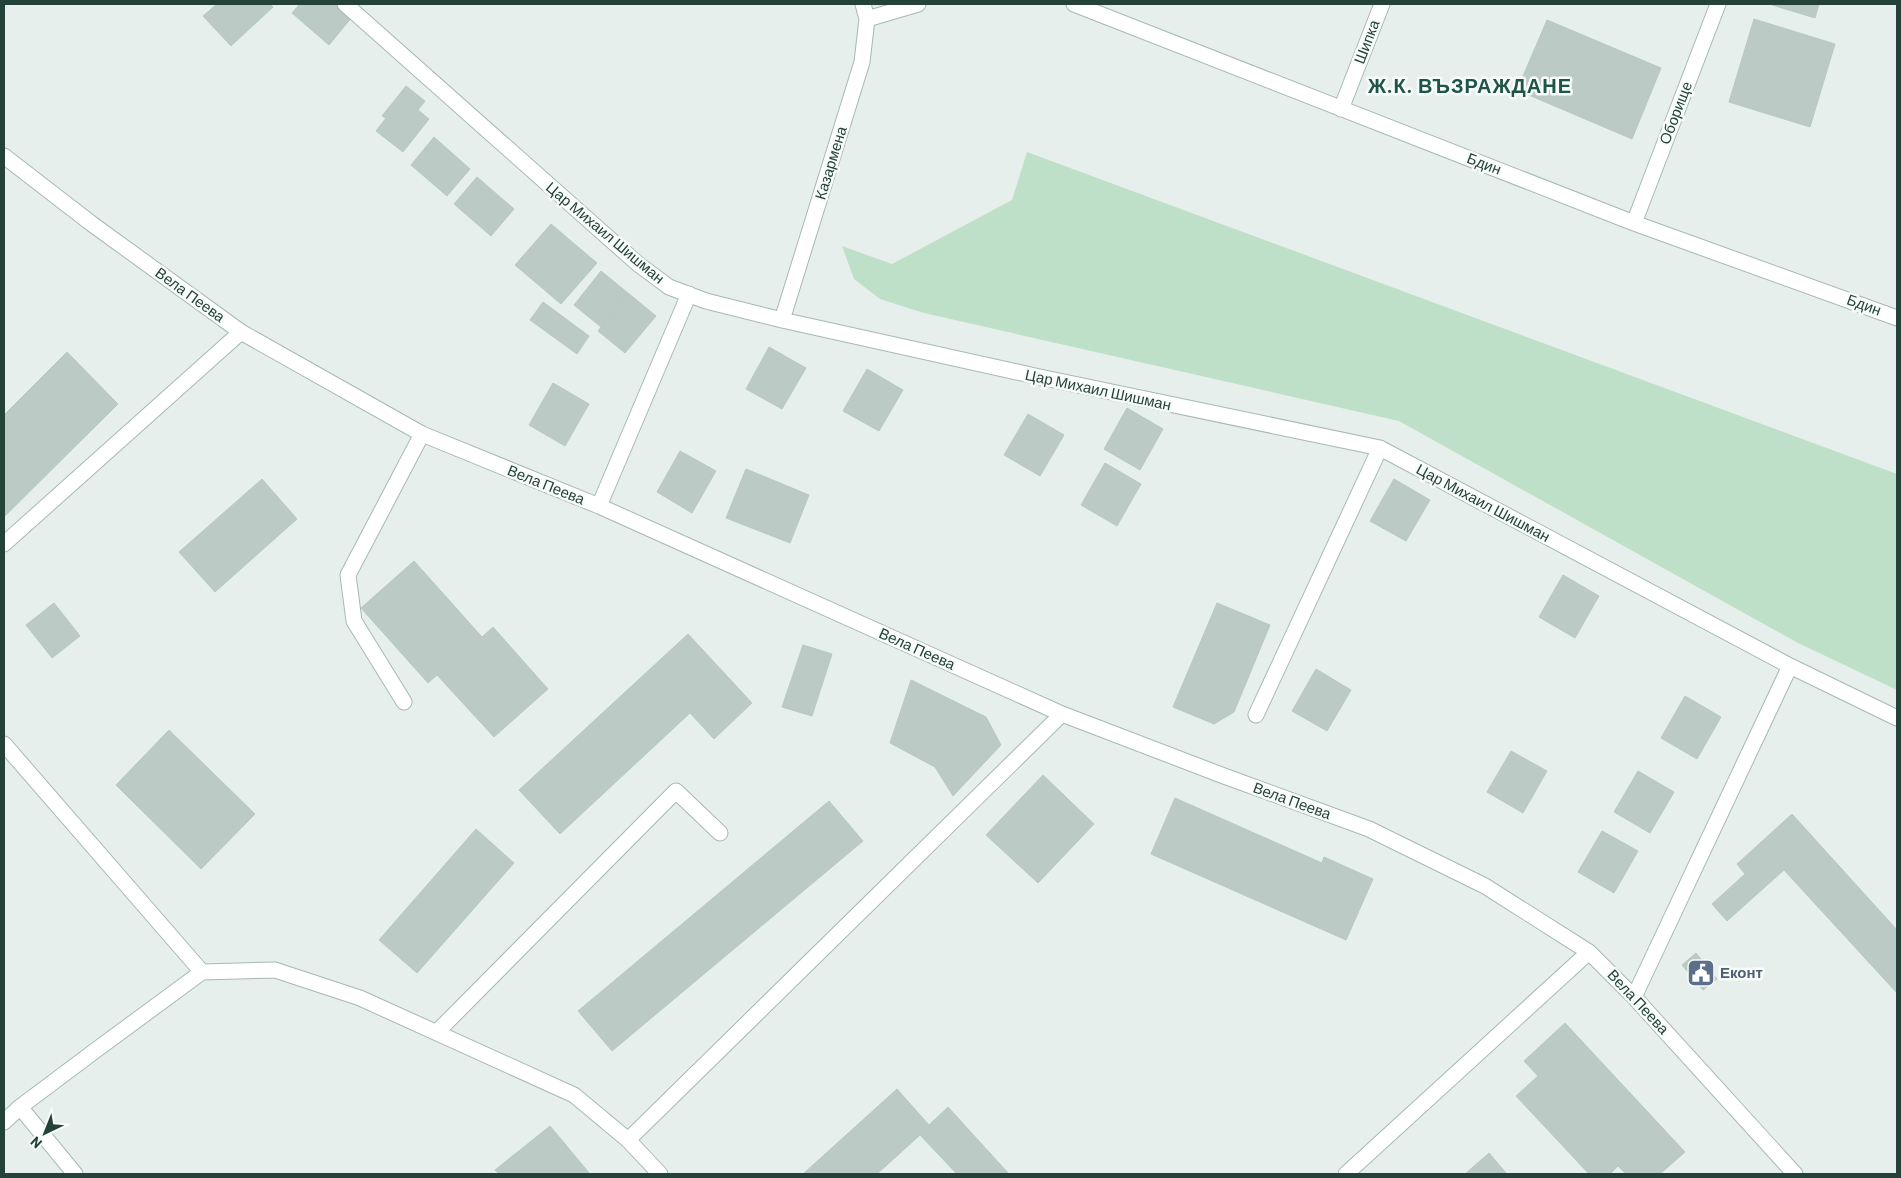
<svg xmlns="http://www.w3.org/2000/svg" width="1901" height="1178" font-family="Barlow,sans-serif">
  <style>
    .green { fill: #bfe0c8 }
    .building { fill: #bbcac4; stroke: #b8c9c2 }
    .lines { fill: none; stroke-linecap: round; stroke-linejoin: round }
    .lane-casing { stroke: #a8b8b2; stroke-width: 17 }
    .street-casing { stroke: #a8b8b2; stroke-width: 17 }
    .lane { stroke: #fff; stroke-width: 15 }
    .street { stroke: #fff; stroke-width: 15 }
    .labels { text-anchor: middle; stroke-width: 5; stroke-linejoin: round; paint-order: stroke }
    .street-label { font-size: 15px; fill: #24423a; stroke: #f7fbf9 }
    .service-label { font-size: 15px; font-weight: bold; fill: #4e5e75; stroke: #f7fbf9; text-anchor: start }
    .district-label { font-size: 20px; font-weight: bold; letter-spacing: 1px; fill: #1f5548; stroke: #f7fbf9 }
  </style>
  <rect width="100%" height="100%" fill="#e6efeb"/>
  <path class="green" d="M1027 152 1897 474V690L1798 643 1399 421 924 313 880 299 854 279 842 246 892 264 1012 200Z"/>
  <path class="building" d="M217 4H270L273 7 231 46 203 16Z
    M300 4H336L352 17 329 45 292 13Z
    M1772 4H1819L1815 18 1772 5Z
    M1754 19 1835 44 1810 127 1729 102Z
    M1547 20 1661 68 1632 139 1517 90Z
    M406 86 425 101 418 110 429 119 403 152 376 131 386 118 382 116Z
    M434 137 470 169 447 196 411 165Z
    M477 177 514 209 491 236 454 204Z
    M551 224 597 263 561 304 515 265Z
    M601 271 628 293 601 327 574 305Z
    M628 293 656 316 625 353 598 331Z
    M543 302 589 336 577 354 530 320Z
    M769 347 806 368 782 409 746 389Z
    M67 352 118 404 4 517V415Z
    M867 369 903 390 879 431 843 411Z
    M553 383 589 404 565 446 529 425Z
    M1127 408 1163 429 1140 470 1104 449Z
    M1028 414 1064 435 1040 476 1004 455Z
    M680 451 716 471 692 513 657 492Z
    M1105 463 1141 484 1117 526 1081 505Z
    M746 469 809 495 790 543 726 518Z
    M262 479 297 519 215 592 179 552Z
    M1394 479 1430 500 1406 541 1370 521Z
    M414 561 482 637 493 627 548 689 494 737 437 675 428 683 361 608Z
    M1563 575 1599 596 1575 638 1539 617Z
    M54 603 80 636 52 658 26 625Z
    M1217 603 1270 625 1234 712 1214 724 1173 707Z
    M688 634 752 703 714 739 690 713 560 834 519 790Z
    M803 645 832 654 812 716 782 707Z
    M1316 669 1351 690 1327 731 1292 711Z
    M911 680 986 717 1001 745 953 796 935 767 890 743Z
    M1685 696 1721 717 1697 759 1661 738Z
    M169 730 255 814 201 869 116 785Z
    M1511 751 1547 771 1523 813 1487 792Z
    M1638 771 1674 792 1650 833 1614 812Z
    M1043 775 1094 824 1038 883 986 835Z
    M1175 798 1322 863 1324 857 1373 879 1346 940 1151 854Z
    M829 801 863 841 612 1051 578 1011Z
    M1792 814 1897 930V993L1784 870 1727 921 1712 904 1745 874 1737 864Z
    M476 829 514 863 417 973 379 940Z
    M1602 831 1638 851 1614 893 1578 872Z
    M1696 953 1717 979 1703 990 1682 965Z
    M1565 1023 1685 1152 1660 1174H1626L1618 1166 1610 1174H1589L1516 1096 1538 1076 1524 1061Z
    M897 1089 929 1125 948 1107 1009 1174H957L920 1135 877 1174H803Z
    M550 1126 590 1174H499L495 1170Z
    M1489 1153 1507 1174H1465Z"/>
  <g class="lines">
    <g class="lane-casing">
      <path id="lane" d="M4 544 241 332
        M404 702 354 621 348 575 422 434
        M437 1032 676 791 720 833
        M20 1107 75 1174"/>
    </g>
    <g class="street-casing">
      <path id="street" d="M345 4 638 264 669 287 706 301 782 320 1035 376 1380 448 1790 666 1897 718
        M1074 4 1634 223 1897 318
        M867 19 918 4
        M1341 109 1382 4
        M4 156 92 224 241 332 422 434 599 506 1062 714 1224 776 1369 829 1485 886 1589 952 1634 997 1795 1174
        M1634 223 1718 4
        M782 320 862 62 867 19 863 4
        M599 506 689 294
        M1256 715 1380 448
        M4 744 202 972
        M1634 997 1790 666
        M4 1122 20 1107 96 1050 202 972 275 970 360 998 574 1095 628 1140 660 1174
        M628 1140 1062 714
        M1346 1174 1589 952"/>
    </g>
    <use href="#lane" class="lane"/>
    <use href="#street" class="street"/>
  </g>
  <defs>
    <g id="civic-square" transform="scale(1.4375)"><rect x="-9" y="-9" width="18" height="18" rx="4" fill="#5c6f8a" stroke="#f7fbf9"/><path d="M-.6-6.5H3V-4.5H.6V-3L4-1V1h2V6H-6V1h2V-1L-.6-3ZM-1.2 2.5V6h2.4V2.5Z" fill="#fff"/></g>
  </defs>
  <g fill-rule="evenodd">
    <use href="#civic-square" x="1701" y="973"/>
  </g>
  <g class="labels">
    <g class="street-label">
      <text transform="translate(1367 42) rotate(-69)" y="5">Шипка</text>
      <text transform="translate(1676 113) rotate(-69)" y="5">Оборище</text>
      <text transform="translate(831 163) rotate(-73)" y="5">Казармена</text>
      <text transform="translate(1484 164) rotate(21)" y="5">Бдин</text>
      <text transform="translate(605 233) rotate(40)" y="5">Цар Михаил Шишман</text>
      <text transform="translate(190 295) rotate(36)" y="5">Вела Пеева</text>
      <text transform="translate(1864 305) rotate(20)" y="5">Бдин</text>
      <text transform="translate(1098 390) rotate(12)" y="5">Цар Михаил Шишман</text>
      <text transform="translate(546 485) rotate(22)" y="5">Вела Пеева</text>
      <text transform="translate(1483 503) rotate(28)" y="5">Цар Михаил Шишман</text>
      <text transform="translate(917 649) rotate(24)" y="5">Вела Пеева</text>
      <text transform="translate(1292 801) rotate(20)" y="5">Вела Пеева</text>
      <text transform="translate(1638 1002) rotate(47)" y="5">Вела Пеева</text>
    </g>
    <g class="service-label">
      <text x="1720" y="978">Еконт</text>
    </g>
    <g class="district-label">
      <text x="1470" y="93">Ж.К. ВЪЗРАЖДАНЕ</text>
    </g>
  </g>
  <rect width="1901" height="1178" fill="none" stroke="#24423a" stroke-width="10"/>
  <g transform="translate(45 1133) rotate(223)" stroke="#f7fbf9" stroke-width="4" paint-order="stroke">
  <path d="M0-4L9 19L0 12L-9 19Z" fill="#24423a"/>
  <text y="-8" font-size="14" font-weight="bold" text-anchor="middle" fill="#24423a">N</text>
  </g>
</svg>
